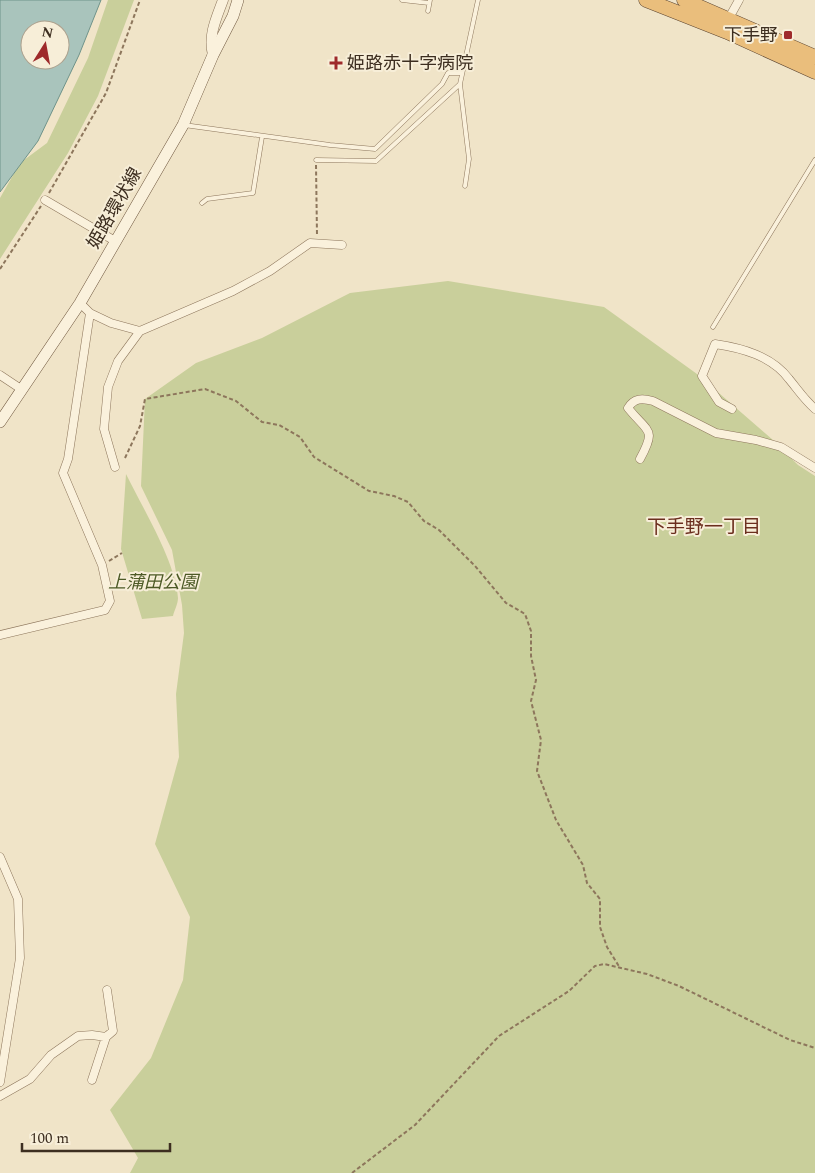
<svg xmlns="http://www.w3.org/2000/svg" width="815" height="1173" font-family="Spectral,'Noto Sans JP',serif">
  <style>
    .green { fill: #c9cf9b }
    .water { fill: #a9c4bc; stroke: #6f938a; fill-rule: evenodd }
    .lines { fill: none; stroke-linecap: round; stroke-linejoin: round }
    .service-casing { stroke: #8d765c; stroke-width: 5 }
    .minor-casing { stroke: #8d765c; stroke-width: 9 }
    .tertiary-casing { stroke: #8d765c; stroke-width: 11 }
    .secondary-casing { stroke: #6f573f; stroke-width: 12 }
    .trunk-casing { stroke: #5b4430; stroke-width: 15 }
    .path { stroke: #8d765c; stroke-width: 2; stroke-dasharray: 4 2.5; stroke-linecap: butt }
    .service { stroke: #faf1dc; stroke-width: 4 }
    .minor { stroke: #faf1dc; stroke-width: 8 }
    .tertiary { stroke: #faf1dc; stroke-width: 10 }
    .secondary { stroke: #faf1dc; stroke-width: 11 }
    .trunk { stroke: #eabe7c; stroke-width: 14 }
    .poi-dot { fill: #9e2a2b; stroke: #f7eed8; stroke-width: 2 }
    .labels { text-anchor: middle; stroke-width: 4; stroke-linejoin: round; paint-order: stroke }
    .poi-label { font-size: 18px; fill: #3d2e20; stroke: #f7eed8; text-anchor: end }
    .street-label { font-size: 18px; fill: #3d2e20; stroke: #f7eed8 }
    .park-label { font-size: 18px; font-style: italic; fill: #4d5a26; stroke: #f7eed8 }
    .neighbourhood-label { font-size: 19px; fill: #6b2e1e; stroke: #f7eed8 }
  </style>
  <rect width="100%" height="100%" fill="#f0e4c8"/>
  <path class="green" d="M108 0H134L98 96 68 153 0 259V198L20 163 47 143 88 58Z
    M448 281 604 307 697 374 773 440 798 465 815 476V1173H130L138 1158 110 1110 151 1058 183 980 190 917 155 844 179 757 176 694 184 633 182 605 172 550 141 486 145 399 196 363 262 338 350 293Z
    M126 474C142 507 176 562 178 598 178 604 174 611 173 616L142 619 121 549Z"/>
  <path class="water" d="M0 0H101L79 55 38 141 0 192ZM30 30H60V60H30Z"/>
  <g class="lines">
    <g class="service-casing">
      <path id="service" d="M402 0 429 3
        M428 11 430 0
        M184 125 330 145 375 149 442 84 448 73H462
        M316 160 376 161 460 84
        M465 186 469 159 460 84 478 0
        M202 203 207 199 253 193 262 137
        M713 327 815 160"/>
    </g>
    <g class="minor-casing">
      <path id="minor" d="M729 18 739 0
        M45 200 115 241
        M80 303 90 313 111 323 140 331 233 291 270 271 310 243 342 245
        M0 375 21 389
        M732 409 719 402 702 376 715 344C742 348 772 356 789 379 799 391 803 398 815 409
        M640 459C657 428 648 433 628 408 634 398 642 398 653 401L716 433 756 440 781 447 815 468
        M115 467 104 429 108 387 118 361 140 331
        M0 635 105 610 110 601 102 565 63 473 68 459 90 313
        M0 857 18 899 20 958 0 1082
        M106 1037 113 1031 107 990
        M0 1096 30 1079 51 1055 78 1036 92 1035 106 1037 92 1080"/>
    </g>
    <g class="tertiary-casing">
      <path id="tertiary" d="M213 55C208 35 216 19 223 0"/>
    </g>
    <g class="secondary-casing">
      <path id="secondary" d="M0 422 80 303 183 125 213 55 233 16 238 0"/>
    </g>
    <g class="trunk-casing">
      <path id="trunk" d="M646 0 727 32 815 72
        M684 0 815 57"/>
    </g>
    <path class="path" d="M316 165 317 235
      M49 193 106 93 140 0
      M0 269 41 206
      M125 458 140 426 145 399 205 389 236 401 262 422 279 425 300 437 314 457 369 491 394 496 408 502 424 521 439 530 475 566 506 603 525 614 531 631V656L536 680 531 701 541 740 537 771 556 820 583 865 587 883 600 899V927L607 947 620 968
      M109 561 122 553
      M352 1173 415 1125 499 1036 569 991 595 966 604 964 647 974 679 986 790 1040 815 1048"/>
    <use href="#service" class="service"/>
    <use href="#minor" class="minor"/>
    <use href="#tertiary" class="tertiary"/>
    <use href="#secondary" class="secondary"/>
    <use href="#trunk" class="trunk"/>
  </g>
  <g class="poi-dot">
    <rect x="783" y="30" width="10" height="10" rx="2.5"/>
    <path d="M333.5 55.5h5v5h5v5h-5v5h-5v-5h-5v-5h5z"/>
  </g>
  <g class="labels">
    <g class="poi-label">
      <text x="778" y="41">下手野</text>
      <text x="347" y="69" text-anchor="start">姫路赤十字病院</text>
    </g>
    <g class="street-label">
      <text transform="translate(114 208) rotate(-60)" y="6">姫路環状線</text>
    </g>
    <g class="park-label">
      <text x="153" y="588">上蒲田公園</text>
    </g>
    <g class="neighbourhood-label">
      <text x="704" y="533">下手野一丁目</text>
    </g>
  </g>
  <g transform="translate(45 45) rotate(11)"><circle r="24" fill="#f7eed8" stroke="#ada18e"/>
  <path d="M0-4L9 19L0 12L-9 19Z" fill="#9e2a2b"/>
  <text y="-8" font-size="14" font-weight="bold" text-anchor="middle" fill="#3d2e20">N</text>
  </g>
  <path d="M22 1143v8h148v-8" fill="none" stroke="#3d2e20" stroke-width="2.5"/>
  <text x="30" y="1143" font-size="15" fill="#3d2e20" stroke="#f7eed8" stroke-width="4" paint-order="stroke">100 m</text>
</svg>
